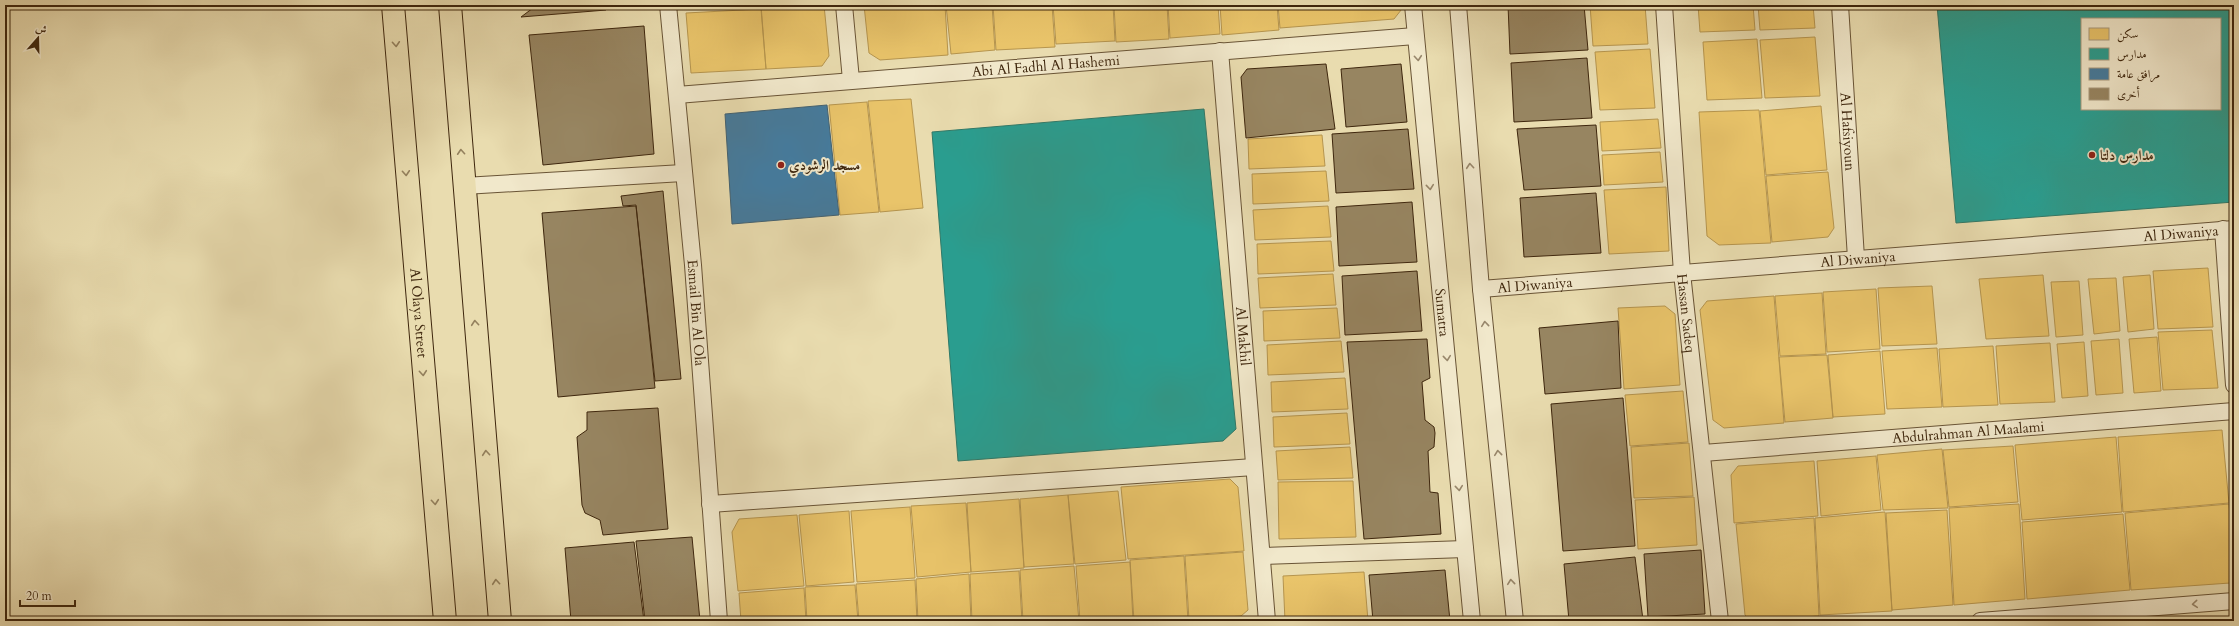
<svg xmlns="http://www.w3.org/2000/svg" width="2239" height="626" font-family="Cardo,Amiri,serif">
  <style>
    .homes { fill: #e9c46a; stroke: #b6954e }
    .schools { fill: #2a9d8f; stroke: #307968; fill-rule: evenodd }
    .public { fill: #457b9d; stroke: #436272 }
    .building { fill: #978561; stroke: #3e260d }
    .lines { fill: none; stroke-linecap: round; stroke-linejoin: round }
    .minor-casing { stroke: #695436; stroke-width: 18 }
    .primary-casing { stroke: #3e260d; stroke-width: 24 }
    .minor { stroke: #f1e8cb; stroke-width: 16 }
    .primary { stroke: #e9dcaf; stroke-width: 22 }
    .oneway { stroke: #94815e }
    .oneway2 { stroke: #98876c }
    .poi-dot { fill: #8f2418; stroke: #f1e8cb; stroke-width: 1.5 }
    .labels { text-anchor: middle; stroke-width: 4; stroke-linejoin: round; paint-order: stroke }
    .street-label { font-size: 14px; fill: #3e260d; stroke: #f1e8cb }
    .poi-label { font-size: 14px; font-weight: bold; fill: #3e260d; stroke: #f1e8cb; text-anchor: start }
  </style>
  <rect width="100%" height="100%" fill="#e9dcaf"/>
  <filter id="stains"><feTurbulence type="fractalNoise" baseFrequency=".005" numOctaves="4"/><feColorMatrix values="0 0 0 0 .2 0 0 0 0 .09 0 0 0 0 .02 0 0 0 .5 -.17"/></filter>
  <radialGradient id="worn" r=".72"><stop offset=".6" stop-color="#630" stop-opacity="0"/><stop offset="1" stop-color="#630" stop-opacity=".3"/></radialGradient>
  <path class="homes" d="M761 5H824L829 56 822 66 766 69Z
    M864 5H945L948 55 880 60 869 53Z
    M946 5H992L995 50 951 54Z
    M993 5H1052L1055 47 996 50Z
    M1053 5H1113L1115 41 1056 44Z
    M1114 5H1167L1169 39 1116 42Z
    M1168 5H1218L1220 34 1170 38Z
    M1220 5H1277L1279 30 1222 35Z
    M1278 5H1405L1394 19 1280 28Z
    M1590 5H1645L1648 44 1593 46Z
    M1698 5H1753L1755 30 1700 32Z
    M1758 5H1813L1815 28 1760 30Z
    M761 9 766 69 691 73 686 13Z
    M1815 37 1820 96 1765 98 1760 40Z
    M1757 39 1762 98 1707 100 1703 42Z
    M1650 49 1655 108 1600 110 1595 52Z
    M911 99 923 208 880 212 868 101Z
    M867 102 879 212 840 215 829 105Z
    M1821 106 1827 170 1766 175 1760 111Z
    M1759 110 1771 243 1719 245 1707 236 1699 112Z
    M1658 119 1661 148 1602 151 1600 122Z
    M1322 135 1325 166 1249 169 1248 139Z
    M1660 152 1663 182 1604 185 1602 155Z
    M1326 171 1329 201 1253 204 1252 174Z
    M1828 172 1834 228 1828 237 1772 242 1766 176Z
    M1666 187 1669 251 1609 254 1604 190Z
    M1328 206 1331 237 1255 240 1253 210Z
    M1331 241 1334 271 1258 274 1257 244Z
    M2208 268 2213 327 2158 329 2153 271Z
    M1333 274 1336 305 1260 308 1258 278Z
    M2043 275 2049 336 1986 339 1979 279Z
    M2150 275 2154 329 2128 332 2123 277Z
    M2116 278 2120 331 2094 334 2088 279Z
    M2079 281 2083 335 2056 337 2051 282Z
    M1932 286 1937 344 1882 346 1878 288Z
    M1876 289 1880 349 1827 352 1823 292Z
    M1822 293 1826 354 1780 356 1775 296Z
    M1774 296 1784 423 1724 428 1713 420 1700 310 1707 301Z
    M1665 306 1675 314 1680 385 1624 389 1618 308Z
    M1337 308 1340 338 1264 341 1263 311Z
    M2212 330 2218 388 2163 390 2158 332Z
    M2157 337 2161 391 2134 393 2129 339Z
    M2119 339 2123 393 2096 395 2091 341Z
    M1341 341 1344 372 1268 375 1267 345Z
    M2084 342 2088 396 2062 398 2057 344Z
    M2050 343 2055 402 2000 404 1996 346Z
    M1993 346 1998 405 1943 407 1939 349Z
    M1937 348 1942 407 1887 409 1882 351Z
    M1880 351 1885 414 1833 417 1828 355Z
    M1827 355 1833 418 1785 422 1779 357Z
    M1345 378 1348 409 1272 412 1271 382Z
    M1683 391 1688 442 1630 446 1625 395Z
    M1347 413 1350 444 1274 447 1273 417Z
    M2222 430 2229 503 2123 512 2118 437Z
    M2116 437 2122 512 2022 520 2015 445Z
    M1689 443 1693 496 1634 498 1631 447Z
    M2013 446 2018 502 1949 507 1943 450Z
    M1350 447 1353 478 1278 480 1276 451Z
    M1942 449 1948 508 1883 510 1877 455Z
    M1876 456 1881 510 1821 516 1817 461Z
    M1814 461 1818 516 1734 523 1731 475 1738 466Z
    M1230 479 1238 487 1244 551 1128 559 1121 487Z
    M1353 481 1356 537 1279 539 1278 482Z
    M1118 491 1126 560 1075 564 1068 495Z
    M1068 495 1074 564 1024 567 1020 499Z
    M1694 497 1697 545 1638 549 1635 500Z
    M1019 499 1024 568 971 572 967 503Z
    M966 503 971 572 917 577 911 506Z
    M2019 504 2025 599 1954 605 1949 508Z
    M2229 504 2234 554V576L2230 583 2131 590 2125 513Z
    M910 507 915 578 857 582 851 511Z
    M1947 510 1953 605 1892 610 1886 513Z
    M849 511 854 582 806 586 799 515Z
    M1885 512 1892 611 1820 615 1815 518Z
    M2123 514 2130 590 2027 599 2022 522Z
    M797 515 804 586 738 591 732 532 739 519Z
    M1814 518 1819 616 1751 621 1745 615 1736 524Z
    M1243 552 1248 610 1241 616 1189 620 1185 556Z
    M1184 556 1188 621H1134L1130 560Z
    M1130 562 1133 621H1080L1076 566Z
    M1074 566 1079 621H1023L1020 570Z
    M1019 571 1022 621H972L970 574Z
    M1364 572 1368 621H1285L1283 576Z
    M969 574 971 621H918L916 579Z
    M915 580 917 621H859L856 584Z
    M855 585 858 621H807L805 587Z
    M804 588 806 621H741L739 593Z"/>
  <path class="schools" d="M1937 5H2234V202L1956 223ZM2082 19H2220V109H2082Z
    M1204 109 1236 429 1223 441 958 461 932 132Z"/>
  <path class="public" d="M827 105 839 215 732 224 725 114Z"/>
  <path class="building" d="M530 5H606V10L521 17 533 8Z
    M1508 5H1584L1588 50 1510 54Z
    M644 26 654 154 543 165 529 35Z
    M1587 58 1592 118 1514 122 1511 63Z
    M1326 64 1335 129 1246 138 1241 77 1247 69Z
    M1401 64 1407 122 1346 127 1341 69Z
    M1596 125 1601 186 1524 190 1517 129Z
    M1408 129 1414 189 1336 193 1332 134Z
    M663 191 681 379 655 381 636 205 623 206 621 196Z
    M1596 193 1601 253 1524 257 1520 198Z
    M1412 202 1417 262 1339 266 1336 207Z
    M636 206 655 388 558 397 542 213Z
    M1417 271 1422 331 1345 335 1342 276Z
    M1618 321 1621 388 1545 394 1539 328Z
    M1427 339 1430 378 1422 382 1425 420 1434 427 1435 433 1434 447 1428 451 1430 492 1438 493 1441 534 1364 539 1347 342Z
    M1623 398 1635 546 1563 551 1551 404Z
    M658 408 668 529 603 535 600 520 585 513 582 505 577 437 587 430V412Z
    M692 537 700 621H645L636 541Z
    M634 542 644 621H571L565 548Z
    M1701 550 1705 614 1648 617 1644 554Z
    M1635 557 1643 620 1569 621 1564 564Z
    M1445 570 1450 621H1373L1369 575Z"/>
  <g class="lines">
    <g class="minor-casing">
      <g id="minor">
        <path id="s1" d="M668 5 693 265 719 621"/>
        <path d="M844 5 851 80"/>
        <path id="s2" d="M1413 5 1472 621"/>
        <path d="M1458 5 1481 289 1515 621"/>
        <path id="s3" d="M1664 5 1682 273 1720 621"/>
        <path id="s4" d="M1840 5 1856 258"/>
        <path id="s5" d="M1220 51 1267 621"/>
        <path id="s6" d="M677 95 1415 36"/>
        <path d="M464 186 683 173"/>
        <path d="M2223 229 2234 385"/>
        <path id="s7" d="M1481 289 2234 229"/>
        <path id="s8" d="M1703 453 2234 411"/>
        <path d="M710 504 1254 467"/>
        <path d="M1263 556 1465 549"/>
        <path d="M1980 621 2234 601"/>
      </g>
    </g>
    <g class="primary-casing">
      <g id="primary">
        <path id="s9" d="M393 5 445 621"/>
        <path d="M450 5 500 621"/>
      </g>
    </g>
    <use href="#minor" class="minor"/>
    <use href="#primary" class="primary"/>
  </g>
  <defs><path id="oneway-chevron" d="M-2-3.5L2.5 0L-2 3.5" fill="none" stroke-width="1.6" stroke-linecap="round" stroke-linejoin="round"/></defs>
  <g class="oneway">
    <use href="#oneway-chevron" transform="translate(396 44) rotate(86)"/>
    <use href="#oneway-chevron" transform="translate(461 152) rotate(-94)"/>
    <use href="#oneway-chevron" transform="translate(406 173) rotate(86)"/>
    <use href="#oneway-chevron" transform="translate(475 323) rotate(-95)"/>
    <use href="#oneway-chevron" transform="translate(423 373) rotate(85)"/>
    <use href="#oneway-chevron" transform="translate(486 453) rotate(-95)"/>
    <use href="#oneway-chevron" transform="translate(435 502) rotate(85)"/>
    <use href="#oneway-chevron" transform="translate(496 582) rotate(-95)"/>
  </g>
  <g class="oneway2">
    <use href="#oneway-chevron" transform="translate(1418 58) rotate(85)"/>
    <use href="#oneway-chevron" transform="translate(1470 166) rotate(-95)"/>
    <use href="#oneway-chevron" transform="translate(1430 187) rotate(84)"/>
    <use href="#oneway-chevron" transform="translate(1485 324) rotate(-96)"/>
    <use href="#oneway-chevron" transform="translate(1447 358) rotate(84)"/>
    <use href="#oneway-chevron" transform="translate(1498 453) rotate(-96)"/>
    <use href="#oneway-chevron" transform="translate(1459 488) rotate(84)"/>
    <use href="#oneway-chevron" transform="translate(1511 582) rotate(-96)"/>
    <use href="#oneway-chevron" transform="translate(2195 604) rotate(175)"/>
  </g>
  <g class="poi-dot">
    <circle cx="2092" cy="155" r="4"/>
    <circle cx="781" cy="165" r="4"/>
  </g>
  <g class="labels">
    <g class="street-label">
      <text dy="5" stroke="none"><textPath href="#s6" startOffset="370">Abi Al Fadhl Al Hashemi</textPath></text>
      <text dy="5" stroke="none"><textPath href="#s4" startOffset="127">Al Hafsiyoun</textPath></text>
      <text dy="5" stroke="none"><textPath href="#s7" startOffset="702">Al Diwaniya</textPath></text>
      <text dy="5" stroke="none"><textPath href="#s7" startOffset="378">Al Diwaniya</textPath></text>
      <text dy="5" stroke="none"><textPath href="#s7" startOffset="54">Al Diwaniya</textPath></text>
      <text dy="5" stroke="none"><textPath href="#s9" startOffset="309">Al Olaya Street</textPath></text>
      <text dy="5" stroke="none"><textPath href="#s1" startOffset="309">Esmail Bin Al Ola</textPath></text>
      <text dy="5" stroke="none"><textPath href="#s2" startOffset="309">Sumatra</textPath></text>
      <text dy="5" stroke="none"><textPath href="#s3" startOffset="309">Hassan Sadeq</textPath></text>
      <text dy="5" stroke="none"><textPath href="#s5" startOffset="286">Al Makhil</textPath></text>
      <text dy="5" stroke="none"><textPath href="#s8" startOffset="266">Abdulrahman Al Maalami</textPath></text>
    </g>
    <g class="poi-label">
      <text x="2100" y="160">مدارس دلتا</text>
      <text x="789" y="170">مسجد الرشودي</text>
    </g>
  </g>
  <rect width="2239" height="626" fill="none" stroke="#e9dcaf" stroke-width="20"/>
  <rect x="6" y="6" width="2227" height="614" fill="none" stroke="#3e260d" stroke-width="2"/>
  <rect x="10" y="10" width="2219" height="606" fill="none" stroke="#3e260d"/>
  <rect x="2081" y="18" width="140" height="92" fill="#f1e8cb" stroke="#a99a7f"/>
  <rect x="2089" y="28" width="20" height="12" fill="#e9c46a" stroke="#a99a7f"/>
  <text x="2117" y="38" font-size="12" fill="#3e260d">سكن</text>
  <rect x="2089" y="48" width="20" height="12" fill="#2a9d8f" stroke="#a99a7f"/>
  <text x="2117" y="58" font-size="12" fill="#3e260d">مدارس</text>
  <rect x="2089" y="68" width="20" height="12" fill="#457b9d" stroke="#a99a7f"/>
  <text x="2117" y="78" font-size="12" fill="#3e260d">مرافق عامة</text>
  <rect x="2089" y="88" width="20" height="12" fill="#978561" stroke="#a99a7f"/>
  <text x="2117" y="98" font-size="12" fill="#3e260d">أخرى</text>
  <g transform="translate(38 38) rotate(20)" stroke="#f1e8cb" stroke-width="3" paint-order="stroke">
  <path d="M0-3L7 15L0 10L-7 15Z" fill="#3e260d"/>
  <text y="-6" font-size="11" font-weight="bold" text-anchor="middle" fill="#3e260d">ش</text>
  </g>
  <path d="M20 600v6h55v-6" fill="none" stroke="#3e260d" stroke-width="2"/>
  <text x="26" y="600" font-size="12" fill="#3e260d" stroke="#f1e8cb" stroke-width="3" paint-order="stroke">20 m</text>
  <rect width="100%" height="100%" filter="url(#stains)"/>
  <rect width="100%" height="100%" fill="url(#worn)"/>
</svg>
